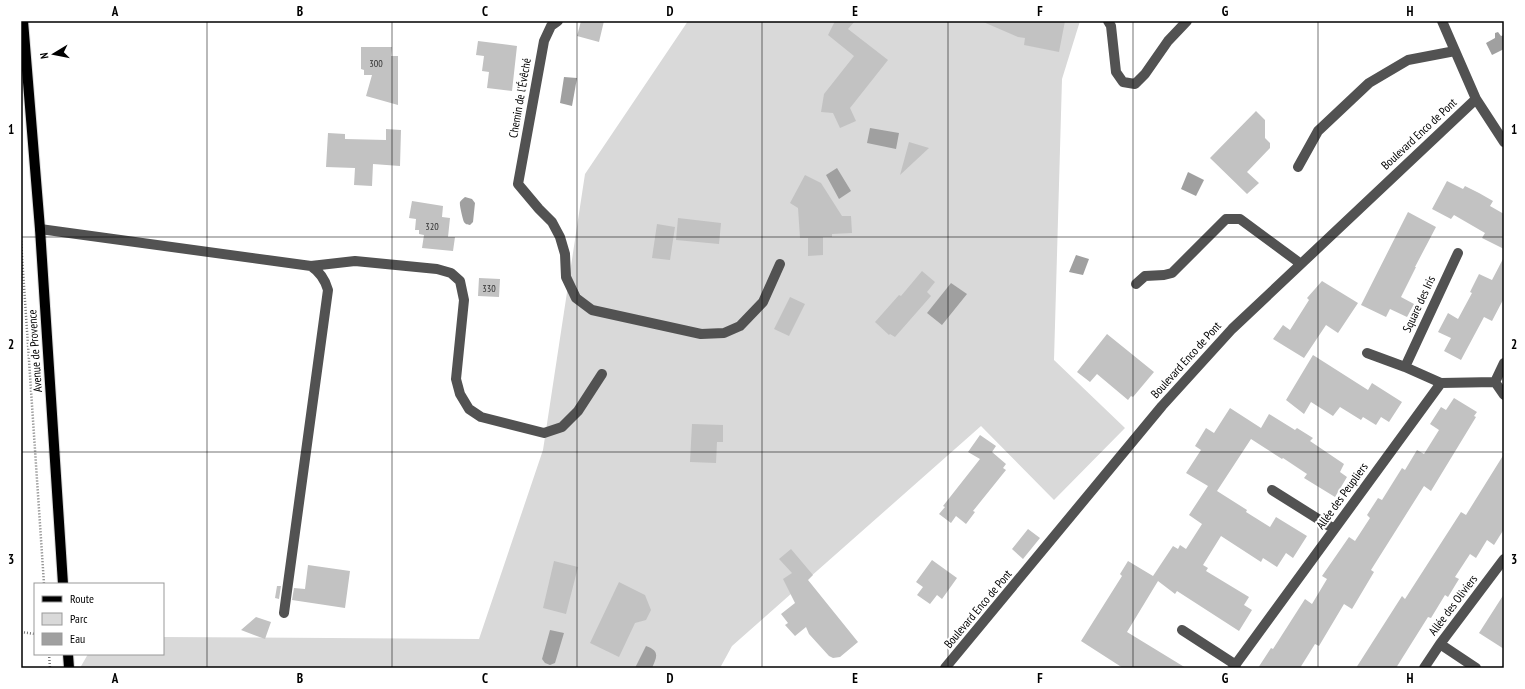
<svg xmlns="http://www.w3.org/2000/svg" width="1525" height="689" font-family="'PT Sans Narrow',sans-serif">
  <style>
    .green { fill: #d9d9d9 }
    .water { fill: #a0a0a0 }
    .building { fill: #c2c2c2 }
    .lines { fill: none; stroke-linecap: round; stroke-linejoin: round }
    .major-casing { stroke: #dbdbdb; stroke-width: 12 }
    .path { stroke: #747474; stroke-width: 2.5; stroke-dasharray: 1 2; stroke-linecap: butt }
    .minor { stroke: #525252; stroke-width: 10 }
    .major { stroke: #000; stroke-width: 10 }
    .grid { fill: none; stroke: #000; stroke-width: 1; stroke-opacity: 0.55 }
    .labels { text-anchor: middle; stroke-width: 4; stroke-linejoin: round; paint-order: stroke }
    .number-label { font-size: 10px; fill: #303030 }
    .street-label { font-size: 12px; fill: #000; stroke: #fff }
    .neatline { fill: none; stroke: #000; stroke-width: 1.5 }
    .grid-label { font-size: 13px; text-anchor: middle; font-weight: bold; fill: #000 }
  </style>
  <rect width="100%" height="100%" fill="#fff"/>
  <path class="green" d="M688 21H1080L1062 79 1054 360 1125 428 1054 500 981 426 732 646 720 668H80L88 654H163V637L479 639 543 450 585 174Z"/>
  <path class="water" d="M1498 32 1501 36 1504 35V49L1492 55 1486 43 1495 38V33Z
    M564 77 577 78 572 106 560 103Z
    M870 128 899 133 896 149 867 143Z
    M837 168 851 191 839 199 826 175Z
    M1188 172 1204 180 1196 196 1181 189Z
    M465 197 472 199 475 203 473 222 470 225C467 224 466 225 464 222 463 220 459 204 460 202 461 200 463 199 465 197Z
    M1076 255 1089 259 1083 275 1069 272Z
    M951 283 967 294 942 325 927 313Z
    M550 630 564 633 555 663 550 665 545 663 542 659Z
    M646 646C660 651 657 657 652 668H635Z"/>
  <path class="building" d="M581 21H604L599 42 577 36Z
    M835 21H855L848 29 888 60 850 108 856 121 840 128 833 113 821 112 824 94 854 56 828 35Z
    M981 21H1065L1059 52 1024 45 1025 38 1018 37Z
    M478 41 517 46 512 91 487 88 489 72 482 71 484 56 476 55Z
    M361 47H392L391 56H398V105L366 96 372 75H364V70L361 69Z
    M1256 111 1265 120V138L1270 143V148L1247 172 1259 183 1247 194 1210 158Z
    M386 129 401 130 400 166 373 164 372 186 354 185 355 168 326 167 328 133 345 134V139L386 140Z
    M909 142 929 148 900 175Z
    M805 175 821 183 842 216H851L852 233 832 234V237H823V255L808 256V238H800L798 208 790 203Z
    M1447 181 1463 189 1465 186 1479 193 1493 201 1490 206 1504 214V249L1482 238 1485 233 1473 226 1454 215 1451 219 1432 209Z
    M412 201 443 206 442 217 450 218 448 237H455L453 251 422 248 424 235 419 234V230H415L416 219 409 218Z
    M1408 212 1436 227 1415 267H1416L1401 297 1414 304 1407 317 1390 309 1386 317 1361 305Z
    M678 218 721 223 719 244 676 240Z
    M657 224 675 227 670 260 652 258Z
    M1504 257V298L1492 321 1484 317 1461 360 1444 351 1451 338 1438 332 1448 313 1458 319 1472 293 1470 292 1479 274 1492 280Z
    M922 271 935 282 927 292 931 296 895 337 890 334 889 335 875 322 899 295 901 296Z
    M479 278 500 279 499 297 478 296Z
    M1322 281 1358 303 1338 333 1326 325 1304 358 1273 339 1283 325 1290 330 1309 300 1307 298Z
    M790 297 805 304 789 336 774 329Z
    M1107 334 1154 372 1133 397 1131 396 1128 400 1097 374 1090 382 1077 372Z
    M1313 355 1368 390 1372 383 1402 402 1389 422 1381 417 1376 425 1363 417 1361 420 1340 407 1333 416 1311 402 1304 414 1286 400Z
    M1454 398 1477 412 1474 416 1476 417 1431 491 1424 486 1371 570 1374 572 1352 609 1344 604 1319 646 1315 644 1300 668H1258L1271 648 1273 649 1305 599 1312 604 1327 579 1322 576 1349 537 1355 541 1370 518 1367 515 1378 498 1382 500 1402 468 1405 470 1417 450 1424 454 1439 430 1430 424 1441 407 1446 410Z
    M1230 408 1261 428 1269 414 1295 430 1297 428 1313 438 1310 441 1344 464 1340 472 1347 477 1335 497 1304 478 1307 474 1283 458 1282 459 1251 439 1217 491 1247 510 1246 512 1270 527 1276 517 1307 536 1293 558 1286 553 1277 567 1263 558 1261 562 1221 536 1203 565 1208 568 1206 571 1249 597 1244 605 1252 610 1239 631 1177 591 1175 594 1158 581 1127 632 1186 668H1123L1081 641 1122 576 1120 574 1128 561 1153 576 1173 546 1178 549 1180 545 1186 549 1202 524 1189 515 1208 486 1186 473 1201 450 1195 446 1206 428 1214 433Z
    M692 424 723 425V442H717L716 463 690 462Z
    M980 435 996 446 992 452 1006 464 1003 468 1006 470 973 511 975 512 966 524 956 516 951 523 939 514 945 507 943 506 980 459 968 452Z
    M1504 454V529L1494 545 1487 540 1476 558 1470 554 1455 577 1459 579 1448 597 1445 595 1431 618 1428 617 1396 668H1356L1402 596 1405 599 1461 512 1466 515Z
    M1028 529 1040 538 1023 559 1012 549Z
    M791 549 813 575 808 580 858 642 840 657 833 658 829 656 809 634 806 627 795 636 785 625 788 623 781 614 795 603 783 579 792 573 779 559Z
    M932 560 957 578 942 599 937 595 930 604 917 595 923 587 916 582Z
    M554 561 578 567 566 614 543 608Z
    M308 565 350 571 345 608 292 600 294 588 305 589Z
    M619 582 645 595 651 610 646 620 635 623 619 657 590 643Z
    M277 586H281L279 599 275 598Z
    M1504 594V649L1479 633Z
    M256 617 271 622 265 639 241 630Z"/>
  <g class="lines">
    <g class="major-casing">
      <path id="major" d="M23 21 40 229 63 584
        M68 654 69 668"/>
    </g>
    <path class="path" d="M21 241 44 584
      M21 632 35 634
      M49 654 50 668"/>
    <path class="minor" d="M558 21 551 26 544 41 518 184 539 209 552 222 560 237 565 254 566 277 576 298 592 310 701 334 724 333 740 326 763 302 780 264
      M1108 21 1111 26 1116 72 1123 82 1135 84 1145 74 1168 41 1187 21
      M1442 21 1476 99 1504 142
      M1298 167 1318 131 1369 83 1408 60 1455 51
      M40 229 311 266 355 261 437 269 451 273 460 281 464 300 456 379 460 394 469 409 481 417 544 433 562 427 578 411 602 374
      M1136 284 1145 276 1164 275 1172 273 1226 219H1240L1301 264
      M1367 353 1405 367 1441 383
      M1504 363 1495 382 1504 395
      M1405 367 1458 253
      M1272 490 1334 529
      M284 613 328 290C325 279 320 272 311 266
      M1182 630 1236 665
      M1440 644 1476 668
      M945 668 1162 406 1232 329 1476 99
      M1233 668 1441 383 1495 382
      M1424 668 1440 644 1504 559"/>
    <use href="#major" class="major"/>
  </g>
  <path class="grid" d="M207 21V668M392 21V668M577 21V668M762 21V668M948 21V668M1133 21V668M1318 21V668M21 237H1504M21 452H1504"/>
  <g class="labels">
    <g class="number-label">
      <text x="376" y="67">300</text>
      <text x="432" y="230">320</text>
      <text x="489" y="292">330</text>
    </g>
    <g class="street-label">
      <text transform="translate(520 98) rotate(-80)" y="4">Chemin de l'Évêché</text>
      <text transform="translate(1419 134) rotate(-43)" y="4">Boulevard Enco de Pont</text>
      <text transform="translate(1419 304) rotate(-65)" y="4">Square des Iris</text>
      <text transform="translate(35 351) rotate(-94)" y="4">Avenue de Provence</text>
      <text transform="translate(1186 360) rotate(-48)" y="4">Boulevard Enco de Pont</text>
      <text transform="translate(1342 496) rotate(-54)" y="4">Allée des Peupliers</text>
      <text transform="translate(1453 605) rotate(-53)" y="4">Allée des Oliviers</text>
      <text transform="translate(978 609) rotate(-50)" y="4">Boulevard Enco de Pont</text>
    </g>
  </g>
  <rect width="1525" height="689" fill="none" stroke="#ffffff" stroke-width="44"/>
  <rect x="34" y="583" width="130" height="72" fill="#ffffff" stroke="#999999"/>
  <rect x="42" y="596" width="20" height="6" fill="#000000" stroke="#999999"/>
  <text x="70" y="603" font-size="12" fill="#000000">Route</text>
  <rect x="42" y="613" width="20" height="12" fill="#d9d9d9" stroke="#999999"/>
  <text x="70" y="623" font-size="12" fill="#000000">Parc</text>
  <rect x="42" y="633" width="20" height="12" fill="#a0a0a0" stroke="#999999"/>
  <text x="70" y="643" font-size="12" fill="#000000">Eau</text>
  <g transform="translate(54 54) rotate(260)" stroke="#ffffff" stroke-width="3" paint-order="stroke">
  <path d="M0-3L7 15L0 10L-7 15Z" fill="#000000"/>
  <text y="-6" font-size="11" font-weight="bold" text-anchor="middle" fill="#000000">N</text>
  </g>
  <rect x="22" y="22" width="1481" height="645" class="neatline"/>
  <g class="grid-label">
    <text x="115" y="16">A</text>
    <text x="300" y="16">B</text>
    <text x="485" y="16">C</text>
    <text x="670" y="16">D</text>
    <text x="855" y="16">E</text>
    <text x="1040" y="16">F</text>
    <text x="1225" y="16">G</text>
    <text x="1410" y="16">H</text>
    <text x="11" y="134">1</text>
    <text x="1514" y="134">1</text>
    <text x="11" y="349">2</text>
    <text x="1514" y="349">2</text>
    <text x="11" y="564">3</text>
    <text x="1514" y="564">3</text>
    <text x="115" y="683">A</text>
    <text x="300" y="683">B</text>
    <text x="485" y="683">C</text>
    <text x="670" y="683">D</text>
    <text x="855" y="683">E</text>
    <text x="1040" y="683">F</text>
    <text x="1225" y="683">G</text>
    <text x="1410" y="683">H</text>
  </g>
</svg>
